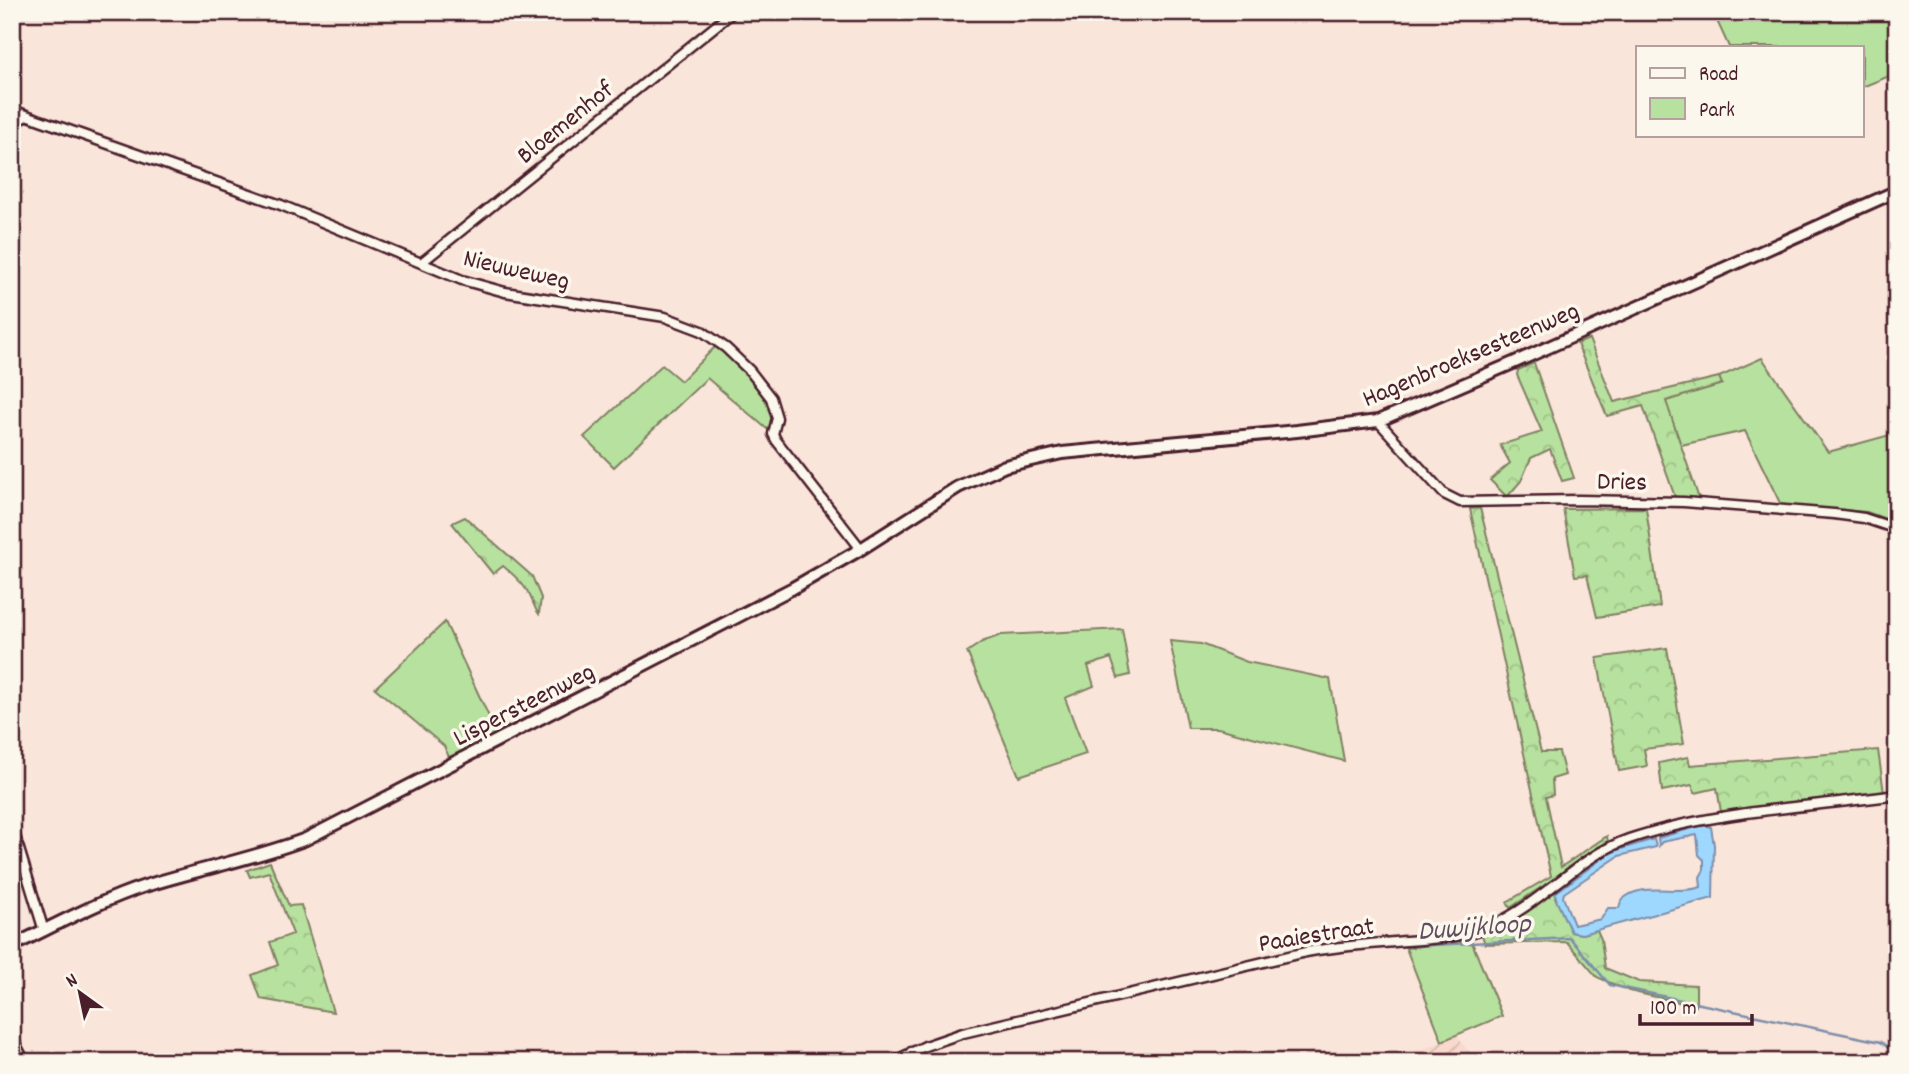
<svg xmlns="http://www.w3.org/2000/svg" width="1909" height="1074" font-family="Dekko,sans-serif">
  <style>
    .industrial { fill: url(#industrial-furrows) }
    .green { fill: #b7e19e; stroke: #808064; stroke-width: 2 }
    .forest { fill: url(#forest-crowns); stroke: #808064; stroke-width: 2 }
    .water { fill: #9fd8ff; stroke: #7d8eaa; stroke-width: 2 }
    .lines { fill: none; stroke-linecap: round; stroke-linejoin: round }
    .stream { stroke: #7d8eaa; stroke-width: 2.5 }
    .minor-casing { stroke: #4a1f2b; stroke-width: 13 }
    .tertiary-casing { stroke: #4a1f2b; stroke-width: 16 }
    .minor { stroke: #fbf7ec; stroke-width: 8 }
    .tertiary { stroke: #fbf7ec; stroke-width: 10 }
    .labels { text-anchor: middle; stroke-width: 7; stroke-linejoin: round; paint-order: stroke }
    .street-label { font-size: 26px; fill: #4a1f2b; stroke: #fbf7ec }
    .water-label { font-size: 28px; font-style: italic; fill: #5f4d60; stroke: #fbf7ec }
  </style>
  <defs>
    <pattern id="industrial-furrows" width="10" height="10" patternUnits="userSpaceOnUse" patternTransform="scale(1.75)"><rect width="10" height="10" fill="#f9d8cd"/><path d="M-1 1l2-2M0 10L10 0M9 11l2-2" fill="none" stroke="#d7b9b0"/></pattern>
    <pattern id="forest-crowns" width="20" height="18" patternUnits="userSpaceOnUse" patternTransform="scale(1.75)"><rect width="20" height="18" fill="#b7e19e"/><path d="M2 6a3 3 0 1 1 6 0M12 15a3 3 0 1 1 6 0" fill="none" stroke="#9fc188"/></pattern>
  </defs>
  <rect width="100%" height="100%" fill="#fae5da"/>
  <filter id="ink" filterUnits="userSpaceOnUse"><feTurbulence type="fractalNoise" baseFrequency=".0143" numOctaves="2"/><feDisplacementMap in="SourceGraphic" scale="14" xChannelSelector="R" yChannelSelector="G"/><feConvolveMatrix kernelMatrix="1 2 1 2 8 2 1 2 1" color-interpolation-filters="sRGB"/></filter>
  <g filter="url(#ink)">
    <path class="industrial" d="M1457 1036 1476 1062H1389Z"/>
    <path class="green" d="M1713 12H1897V73L1862 87V47H1729Z
      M717 345C737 365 776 392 773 424L767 429 707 378 614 467 584 437 662 365 681 381Z
      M1762 358 1828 452 1897 433V523L1867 512 1781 505 1745 431 1681 445 1665 401 1721 384 1719 377Z
      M445 622 497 734 450 759 444 746 375 688Z
      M1122 629 1130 675 1118 678 1111 658 1088 666 1094 686 1065 698 1086 754 1019 776 967 652 982 642 1001 635Z
      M1170 641 1201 644 1247 662 1330 679 1344 761 1218 728H1188Z
      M1471 940 1502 1016 1442 1041 1406 948Z"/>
    <path class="forest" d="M1589 339 1614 402 1719 377 1722 384 1666 401 1699 499 1675 497 1643 406 1607 416 1577 344Z
      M1534 363 1574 478 1562 481 1550 449 1531 458 1521 481 1507 497 1490 480 1510 463 1500 445 1542 432 1517 375 1518 370Z
      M1480 508 1541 752H1559L1565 775 1552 779 1553 795 1546 797 1561 867 1607 836 1608 843 1510 908 1507 902 1551 876 1470 509Z
      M1646 508 1660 607 1597 617 1587 575 1575 576 1563 509Z
      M465 517 532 576 541 598 539 614C534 608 534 604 531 598 526 586 513 574 503 566L493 574 452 523Z
      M1667 648 1684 744 1644 749 1647 766 1619 771 1597 658Z
      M1878 750 1884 793 1721 812 1717 788 1695 793 1692 785 1662 791 1659 763 1688 757 1690 765Z
      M1623 845 1576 876 1555 897 1571 932 1582 934 1597 930 1601 939 1605 968 1639 982 1696 985V1006L1629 991 1597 977 1567 942 1485 944 1482 935 1495 929 1605 852Z
      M270 862 289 906 301 905 333 1012 261 999 252 975 278 965 270 942 293 934 269 872 250 877 247 870Z"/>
    <path class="water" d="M1703 825 1711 827 1714 845 1713 898 1582 934 1571 932 1557 902 1555 893 1611 852 1654 839 1656 847 1619 856 1564 893 1563 897 1574 925 1601 919 1608 908H1619L1621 901C1639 880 1677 896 1701 887L1700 877 1704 870V860L1699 855 1697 835 1662 842 1659 846 1658 838Z"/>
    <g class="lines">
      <path class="stream" d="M1029 1022 1315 955 1373 948 1570 938 1610 985 1881 1042 1897 1055"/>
      <g class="minor-casing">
        <path id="minor" d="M865 12 881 14 896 12
          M12 110 281 205 462 280 505 292 665 317 702 331 726 348 750 371 771 398 777 418 773 434 776 440 861 549
          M12 127 26 115
          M421 263 733 12
          M1378 421 1444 494 1460 502 1579 500 1684 502 1834 514 1864 518 1897 529
          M12 826 44 931
          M12 1037 25 1062
          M911 1052 917 1062
          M892 1062 925 1046 963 1033 1306 952C1339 946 1373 944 1406 941 1436 939 1467 937 1495 924 1543 902 1579 856 1629 839 1711 811 1811 807 1897 795"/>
      </g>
      <g class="tertiary-casing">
        <path id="tertiary" d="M12 946C56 925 99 901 145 886 199 869 253 859 306 839L793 588 861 549 958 487 1005 466 1062 453 1297 431 1378 421 1513 363 1897 191"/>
      </g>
      <use href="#minor" class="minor"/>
      <use href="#tertiary" class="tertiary"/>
    </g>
  </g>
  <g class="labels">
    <g class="street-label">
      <text transform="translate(564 121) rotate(-39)" y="9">Bloemenhof</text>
      <text transform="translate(517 268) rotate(13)" y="9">Nieuweweg</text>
      <text transform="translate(1470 353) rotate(-23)" y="9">Hagenbroeksesteenweg</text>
      <text transform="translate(1622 480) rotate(1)" y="9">Dries</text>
      <text transform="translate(523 703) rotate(-27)" y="9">Lispersteenweg</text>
      <text transform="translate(1316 933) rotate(-9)" y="9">Paaiestraat</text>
    </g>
    <g class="water-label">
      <text transform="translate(1474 925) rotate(-4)" y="10">Duwijkloop</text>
    </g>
  </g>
  <rect width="1909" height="1074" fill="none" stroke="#fbf7ec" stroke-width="42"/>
  <rect x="21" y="21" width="1867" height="1032" fill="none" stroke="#4a1f2b" stroke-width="2.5" filter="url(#ink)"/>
  <rect x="1636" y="46" width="228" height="91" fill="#fbf7ec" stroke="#b4a19f" stroke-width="2"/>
  <rect x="1650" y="68" width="35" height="10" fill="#fbf7ec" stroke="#b4a19f" stroke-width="2"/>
  <text x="1699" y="80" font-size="21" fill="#4a1f2b">Road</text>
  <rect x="1650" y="98" width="35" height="21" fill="#b7e19e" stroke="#b4a19f" stroke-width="2"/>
  <text x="1699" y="116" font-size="21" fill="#4a1f2b">Park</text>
  <g transform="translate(80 993) rotate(327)" stroke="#fbf7ec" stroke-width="5" paint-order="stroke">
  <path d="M0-5L12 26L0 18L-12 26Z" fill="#4a1f2b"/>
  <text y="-10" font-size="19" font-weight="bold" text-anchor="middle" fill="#4a1f2b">N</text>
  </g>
  <path d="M1640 1014v10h112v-10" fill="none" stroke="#4a1f2b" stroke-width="3.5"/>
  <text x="1650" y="1014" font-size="21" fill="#4a1f2b" stroke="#fbf7ec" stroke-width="5" paint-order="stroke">100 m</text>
</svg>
